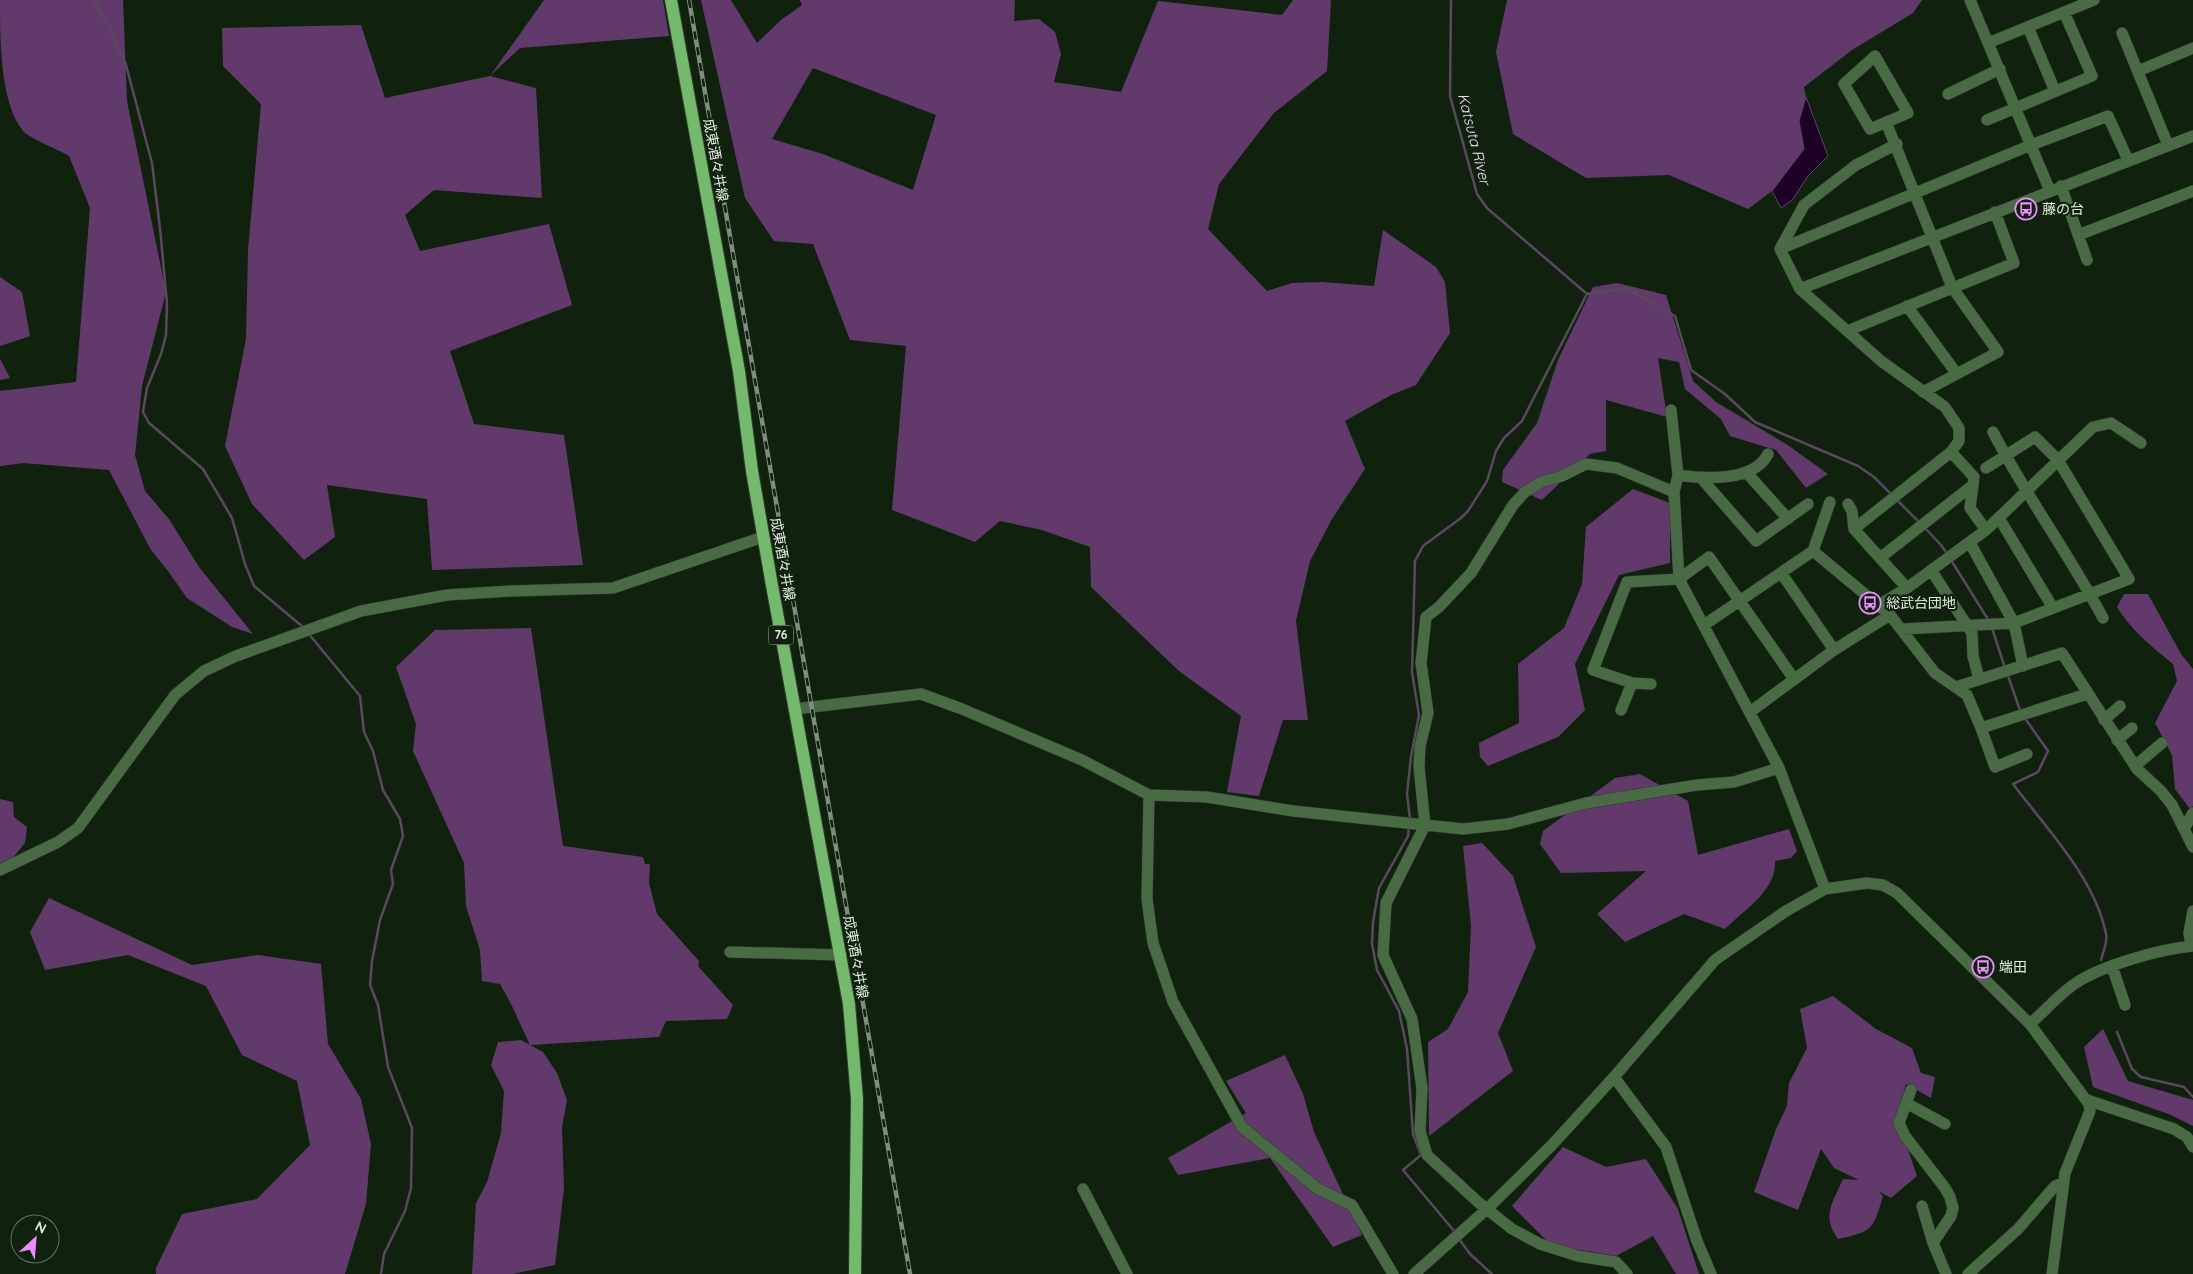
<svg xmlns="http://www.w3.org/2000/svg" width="2193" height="1274" font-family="Quicksand,'Noto Sans JP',sans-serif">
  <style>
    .forest { fill: #613a6b; fill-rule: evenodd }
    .water { fill: #1e0026; stroke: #59485e }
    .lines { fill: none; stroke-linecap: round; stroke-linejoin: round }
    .stream { stroke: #59485e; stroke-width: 2.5 }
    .minor-casing { stroke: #2e3f2c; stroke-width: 12 }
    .major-casing { stroke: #2e3f2c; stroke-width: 14 }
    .minor { stroke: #4a6a46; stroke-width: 11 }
    .major { stroke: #75b96c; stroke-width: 12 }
    .rail-casing { stroke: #7f8e7e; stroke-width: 4.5 }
    .rail { stroke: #10220e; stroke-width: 2.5; stroke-dasharray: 8; stroke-linecap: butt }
    .labels { text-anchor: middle; stroke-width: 4.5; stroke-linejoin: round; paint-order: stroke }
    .shield { fill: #10220e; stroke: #a4b2a2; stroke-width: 1 }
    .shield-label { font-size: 12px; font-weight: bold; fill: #e3efe2 }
    .street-label { font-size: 14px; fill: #e3efe2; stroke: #10220e }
    .poi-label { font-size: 14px; fill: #e3efe2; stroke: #10220e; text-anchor: start }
    .water-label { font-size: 15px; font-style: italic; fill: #f1d9f7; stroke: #10220e }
  </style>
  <rect width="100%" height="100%" fill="#10220e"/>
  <path class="forest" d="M0 0H123L127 101 166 292 142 386 135 455 145 491 169 519 199 567 253 634 232 627 187 598 168 571 151 550 109 470 23 463 0 466V391L76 382 90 208 69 156C58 149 33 140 24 132 0 105 0 39 0 0Z
    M544 0H663L669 36 520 48 490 76 536 88 542 198 434 190 405 215 420 251 549 224 572 305 450 351 474 424 564 435 583 565 432 570 427 499 327 485 335 537 304 560 252 504 225 446 246 339 248 250 261 104 223 66 222 28 361 25 385 98 490 76Z
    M701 0H731L757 43 781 20 802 5 800 0H1015L1014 21 1039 19 1055 32 1061 54 1054 82 1121 92 1158 1 1282 15 1293 0H1331L1327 71 1274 113 1219 184 1208 229 1267 291 1292 283 1322 282 1374 286 1383 230 1436 267 1445 282 1450 333 1416 385 1391 395 1345 421 1365 469 1332 519 1310 561 1296 621 1308 720H1283L1259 796 1227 792 1241 716 1179 671 1091 587 1090 547 1042 530 1000 521 975 542 892 510 906 346 850 340 813 244 774 241 745 198ZM813 68 936 115 913 190 823 154 772 139Z
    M1507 0H1922L1913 13 1852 50 1804 87 1806 97 1799 121 1804 149 1772 191 1748 209 1669 175 1586 178 1513 134 1496 52Z
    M0 277 22 292 30 336 0 346Z
    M1617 283 1666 295 1693 381 1716 402 1789 446 1828 474 1806 488 1776 450 1730 436 1721 419 1685 389 1679 362 1658 358 1667 417 1606 400V451L1590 454 1542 500 1502 482 1503 470 1537 423 1558 360 1593 287Z
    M0 359 10 378 0 380Z
    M1633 489 1670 503V563L1619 575 1575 664 1585 710 1558 737 1488 766 1480 757 1479 743 1519 723 1518 664 1564 628 1582 584 1586 527Z
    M2124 594H2148L2181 654 2193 669V806L2190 809 2175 789 2172 755 2155 723 2177 681 2173 664C2152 647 2131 630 2117 607Z
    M531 628 563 846 643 857 645 864H650L649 883 657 914 699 961 698 966 733 1005 727 1019 666 1021 659 1037 530 1045 512 1006 500 984 482 981 480 950 466 906 464 863 413 751 416 724 396 667 435 630Z
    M1640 774 1688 801 1698 855 1789 829 1797 851 1791 858 1775 861C1777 890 1744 910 1725 929L1684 914 1625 942 1597 914 1646 871 1561 873 1540 844 1543 831 1615 778Z
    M0 799 13 802 14 817 27 827 25 843 0 873Z
    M1482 843 1513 876 1536 947 1498 1033 1513 1071 1429 1136 1428 1042 1448 1029 1468 992 1471 926 1463 846Z
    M49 898 192 965 258 955 321 964 328 1044 361 1099 371 1144 366 1204 345 1274H156V1268L182 1214 257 1199 310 1145 297 1081 242 1055 206 986 128 955 45 970 30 932Z
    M1833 996 1876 1029 1912 1048 1921 1073 1935 1077 1931 1098 1906 1084 1897 1117 1917 1176 1891 1198 1878 1191 1883 1196C1873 1230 1872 1232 1838 1239 1821 1216 1833 1202 1843 1179L1859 1180 1834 1168 1821 1149 1798 1210 1754 1192 1776 1129 1787 1106 1789 1083 1807 1048 1800 1009Z
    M2103 1029 2128 1081 2193 1100V1126L2171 1115 2093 1087 2084 1047Z
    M521 1040 543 1052 557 1073 567 1100 562 1127 564 1188 555 1265 513 1274H472L476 1203 487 1182 501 1133 504 1091 491 1065 498 1042Z
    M1285 1055 1303 1094 1314 1132 1362 1235 1333 1247 1270 1158 1178 1175 1168 1158 1246 1113 1226 1081Z
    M1563 1147 1606 1167 1646 1159 1678 1209 1699 1274H1676L1653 1236 1616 1256 1551 1245 1512 1206Z"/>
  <path class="water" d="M1806 97 1828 156 1808 176 1793 199 1781 208 1772 191 1804 149 1799 121Z"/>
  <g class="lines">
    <path class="stream" d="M94 0 109 27 126 65 152 163 160 228 167 303 166 335 161 354 147 388 143 412 149 423 203 469 232 518 245 564 254 586 303 627
      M1451 0 1450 96 1477 194 1487 208 1587 294
      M1587 294 1626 288 1675 316 1691 370 1725 394 1755 422 1858 466 1874 477 1892 495
      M1897 500 1920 523
      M1924 527 1941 545 1948 555
      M1951 560 1989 621
      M1992 628 2005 668
      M308 633 360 696 364 732 373 751 383 790 400 819 403 836 391 870 393 884 380 920 372 961 370 985 378 1005 388 1067 412 1128 411 1188 405 1211 384 1254 381 1274
      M2007 673 2021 713
      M2024 717 2048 751 2038 772 2013 784C2046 828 2095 878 2106 934 2108 941 2103 952 2101 960
      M1410 819 1407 794 1411 757 1419 715 1412 672 1415 561 1423 546 1461 518 1468 511 1487 481 1496 451 1504 438 1522 421 1587 294
      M1409 827 1408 836 1379 888 1373 922 1372 944 1377 970 1399 1011 1407 1049 1413 1134 1421 1155 1403 1170 1455 1232
      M2117 1032 2132 1069 2141 1077 2184 1087 2193 1097
      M1459 1239 1470 1254 1492 1274"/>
    <g class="minor-casing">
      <path id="minor" d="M1970 0 2050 191
        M2028 27 2055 91
        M2122 33 2168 145
        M1988 43 2094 0
        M1875 56 1908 113 1870 129 1844 84Z
        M2138 71 2193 48
        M1948 94 2000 69
        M1987 120 2092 76 2064 12
        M1886 122 1952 287 1998 352 1923 392
        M2061 186 2087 260
        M2078 235 2193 191
        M1780 249 1800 289 1881 361 1945 407 1959 428V441L1951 452 1854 529
        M1780 249 2031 145 2108 116 2128 160
        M1780 249 1804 205 1856 165 1897 144
        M1800 289 2193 136
        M1907 306 1957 374
        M1847 331 2014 263 1995 212
        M1671 410 1678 475 1674 492 1679 579 1779 768 1825 889
        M1993 432C2026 496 2069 554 2103 618
        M1951 452 1974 477 1970 508 1986 530
        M1747 473 1788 519
        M1678 475C1704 479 1754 482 1768 454
        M1702 479 1756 541 1808 504
        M1848 504 1852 511 1854 529 1907 588
        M1999 518 2053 608
        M1970 543 2014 623 2023 666
        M1813 551 1890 615 1935 673 1967 695 1981 728 1995 767 2027 754
        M1880 558 1973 485
        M1931 570 1972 633 1973 656 1979 679
        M1782 574 1834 650
        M1879 605 1907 588 1986 530 2093 427 2111 423 2141 443
        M1704 625 1813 551 1830 502
        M1903 629 2014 623 2129 579 2058 460 2035 437 1986 468
        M1651 684 1632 683 1593 670 1627 582 1679 579 1709 557 1794 679
        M1956 687 2062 653 2137 769 2161 791 2172 805 2193 847
        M795 709 921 694 962 709 1082 760 1149 795 1207 797 1293 811 1463 829 1508 824 1586 803 1697 785 1734 782 1779 768
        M1621 710 1632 683
        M1750 712 1834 650 1890 615
        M2104 720 2120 706
        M1981 728 2087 694
        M2117 740 2132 728
        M2135 766 2162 743
        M1149 795 1147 899 1153 943 1173 1002 1242 1127 1318 1189 1352 1205 1393 1274
        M2184 829 2193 813
        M0 870 58 842 78 828 175 695 204 671 236 656 361 611 447 595 511 591 613 588 763 537
        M2191 946 2189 933 2193 911
        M730 952 841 955
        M2112 966 2125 1005
        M2030 1024C2045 1011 2059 994 2076 983 2103 965 2161 949 2193 946
        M1614 1077 1666 1147 1697 1241 1711 1274
        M1911 1090 1899 1123 1905 1136 1945 1188 1950 1197 1953 1208 1951 1216 1933 1243
        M2087 1100 2174 1129 2187 1137 2193 1147
        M1906 1103 1945 1124
        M1083 1189 1127 1274
        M1922 1206 1933 1243 1946 1274
        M1414 1274 1487 1209 1552 1145 1614 1077 1715 960 1786 911 1825 889 1867 883 1883 885 1897 893 2030 1024 2089 1104 2090 1111 2065 1173 2052 1274
        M1627 1274 1616 1262 1578 1256 1540 1244 1512 1229 1478 1202 1427 1155 1420 1131 1422 1088 1412 1019 1383 955 1386 903 1425 825 1419 767 1420 746 1428 713 1421 663 1426 617 1439 607 1471 573 1513 505 1525 492 1541 482 1562 476 1586 464 1617 468 1674 492
        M1968 1274 2018 1229 2055 1186 2063 1183"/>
    </g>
    <g class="major-casing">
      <path id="major" d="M671 0 739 371 752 471 771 580 849 1004 857 1099 855 1274"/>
    </g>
    <use href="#minor" class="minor"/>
    <use href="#major" class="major"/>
    <g class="rail-casing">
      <path id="rail" d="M689 0 910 1274"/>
    </g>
    <use href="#rail" class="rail"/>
  </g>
  <defs>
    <g id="bus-ring" transform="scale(1.125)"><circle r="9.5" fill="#10220e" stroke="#e88eff" stroke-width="1.5"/><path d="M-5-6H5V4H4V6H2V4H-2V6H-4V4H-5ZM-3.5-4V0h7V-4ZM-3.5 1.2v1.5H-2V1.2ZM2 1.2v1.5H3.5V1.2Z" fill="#e88eff"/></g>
  </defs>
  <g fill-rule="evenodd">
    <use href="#bus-ring" x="2026" y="209"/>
    <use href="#bus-ring" x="1870" y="603"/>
    <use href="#bus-ring" x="1983" y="967"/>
  </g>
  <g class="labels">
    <rect class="shield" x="768.5" y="625.5" width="25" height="19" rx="4"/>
    <g class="shield-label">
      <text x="781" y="639">76</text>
    </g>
    <g class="street-label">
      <text transform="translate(716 160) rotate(80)" y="5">成東酒々井線</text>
      <text transform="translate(783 559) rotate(80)" y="5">成東酒々井線</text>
      <text transform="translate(856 957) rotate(80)" y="5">成東酒々井線</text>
    </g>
    <g class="poi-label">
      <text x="2042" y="214">藤の台</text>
      <text x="1886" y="608">総武台団地</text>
      <text x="1999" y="972">端田</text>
    </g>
    <g class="water-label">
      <text transform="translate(1474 139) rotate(76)" y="5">Katsuta River</text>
    </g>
  </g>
  <g transform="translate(35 1239) rotate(26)"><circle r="24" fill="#10220e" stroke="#647463"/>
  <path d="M0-4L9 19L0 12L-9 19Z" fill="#e88eff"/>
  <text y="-8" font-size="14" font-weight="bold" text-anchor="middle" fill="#e3efe2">N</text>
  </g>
</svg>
